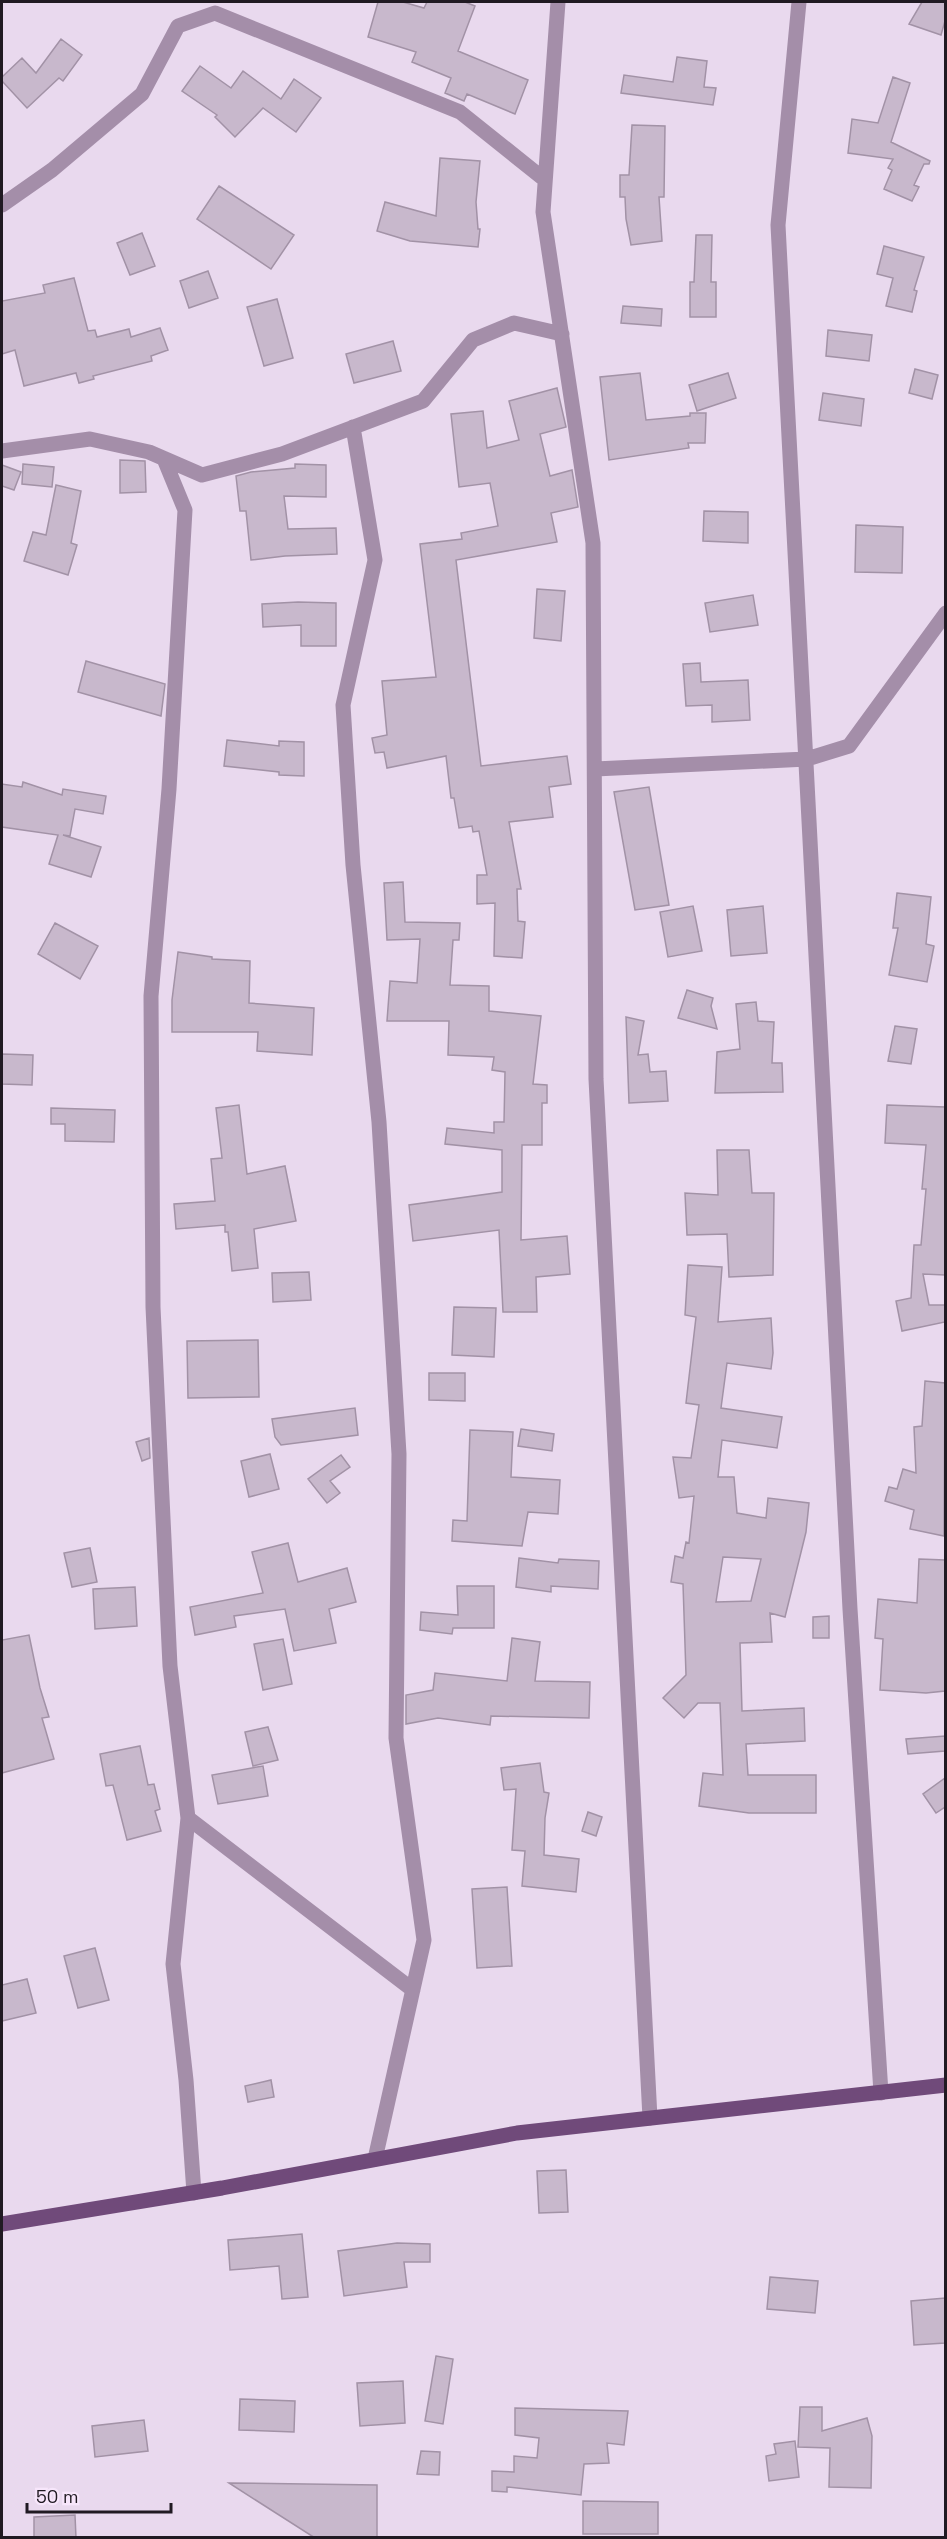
<svg xmlns="http://www.w3.org/2000/svg" width="947" height="2539" font-family="'Space Grotesk',sans-serif">
  <style>
    .building { fill: #c8b8cc; stroke: #a292a6; stroke-width: 1.5; fill-rule: evenodd }
    .lines { fill: none; stroke-linecap: round; stroke-linejoin: round }
    .minor { stroke: #a48ea9; stroke-width: 15 }
    .major { stroke: #704a7a; stroke-width: 15 }
  </style>
  <rect width="100%" height="100%" fill="#e9d9ee"/>
  <path class="building" d="M378 2H403L424 8 427 2H465L475 6 458 51 528 80 515 114 467 94 464 101 445 93 451 78 412 62 416 52 368 37Z
    M922 2H945V21L941 35 909 24Z
    M61 39 82 55 63 81 59 78 27 108 2 81V77L22 58 36 73Z
    M677 57 707 61 704 87 716 88 713 105 621 93 624 75 673 82Z
    M200 66 231 88 243 71 281 99 294 79 321 98 296 132 263 108 235 137 215 117 217 115 182 91Z
    M893 77 910 83 891 142 930 161 929 164H924L914 185 919 187 912 201 884 189 892 170 888 168 893 159 848 153 852 119 878 123Z
    M632 125 665 126 664 197H659L662 241 631 245 626 219 625 197H620V175H629Z
    M440 158 480 161 476 202 478 229H480L478 247 410 241 377 231 385 202 436 216Z
    M219 186 294 235 271 269 197 219Z
    M142 233 155 266 130 275 117 243Z
    M696 235H712L711 282H716V317H690V282H694Z
    M884 246 924 257 914 290 917 291 912 312 886 306 893 278 877 274Z
    M208 271 218 298 189 308 180 281Z
    M74 278 88 331 95 330 97 337 129 329 131 337 160 328 168 350 151 356 152 361 93 376 94 379 79 383 76 373 24 386 15 350 2 354V301L45 293 43 285Z
    M277 299 293 358 264 366 247 307Z
    M623 306 662 309 661 326 621 323Z
    M828 330 872 335 869 361 826 356Z
    M393 341 401 371 354 383 346 354Z
    M915 369 938 375 932 399 909 393Z
    M640 373 646 420 690 416V413H706L705 443H688L689 448 609 460 600 377Z
    M728 373 736 398 697 411 689 385Z
    M557 388 566 427 540 434 550 476 572 470 578 507 551 513 557 542 456 560 481 766 567 756 571 784 549 787 553 817 509 822 521 889H517L518 921 525 922 522 958 494 956 495 903 477 904V875H487L479 831 473 832 472 826 459 828 454 798H451L446 756 387 768 384 752 375 753 372 738 387 735 382 681 436 677 420 544 462 539 461 533 498 526 490 483 459 487 451 414 483 411 487 448 519 440 509 401Z
    M823 393 864 399 861 426 819 420Z
    M120 460 145 461 146 492 120 493Z
    M23 464 54 467 52 487 22 484Z
    M295 464 326 465V497L284 496 288 529 336 528 337 554 285 556 251 560 246 511H240L236 476 251 472 295 468Z
    M2 465 21 472 14 490 2 486Z
    M56 485 81 491 71 543 77 545 68 575 24 561 33 532 46 535Z
    M704 511 748 512V543L703 541Z
    M856 525 903 527 902 573 855 572Z
    M537 589 565 591 561 641 534 638Z
    M753 595 758 625 710 632 705 603Z
    M298 602 336 603V646H301V625L263 627 262 604Z
    M86 661 165 684 161 716 78 692Z
    M700 663 701 682 748 680 750 720 712 722V705L686 706 683 664Z
    M227 740 279 746V741L304 742V776L279 775V772L224 766Z
    M23 782 62 795 63 789 106 796 103 814 75 809 70 836 63 835 101 847 91 877 49 864 58 835 2 827V784L22 787Z
    M649 787 669 905 635 910 614 792Z
    M403 882 405 922 460 923 459 940H453L450 985 489 986V1011L541 1016 533 1084 547 1085V1103H542V1145H522L521 1240 567 1236 570 1274 536 1277 537 1312H503L499 1230 413 1241 409 1205 502 1192V1150L445 1144 447 1128 494 1133V1122H504L505 1072 492 1070 494 1057 448 1055 449 1021H387L390 981 417 983 420 939 387 940 384 883Z
    M897 893 931 897 926 944 934 946 927 982 889 975 898 928H893Z
    M693 906 702 951 668 957 660 912Z
    M763 906 767 953 731 956 727 910Z
    M55 923 98 946 80 979 38 954Z
    M178 952 212 957V959L250 961 249 1003 314 1008 312 1055 257 1051 258 1032H172V1000Z
    M687 990 713 998 711 1006 717 1029 678 1018Z
    M756 1002 758 1021 774 1022 772 1063H782L783 1092 715 1093 717 1052 740 1049 736 1004Z
    M626 1017 644 1021 638 1055 648 1054 650 1072 666 1071 668 1101 629 1103Z
    M895 1026 917 1029 911 1064 888 1061Z
    M2 1054 33 1055 32 1085 2 1084Z
    M239 1105 247 1174 285 1166 296 1221 254 1229 258 1268 232 1271 228 1232H225V1225L176 1229 174 1204 215 1201 211 1159 222 1158 216 1108Z
    M887 1105 945 1107V1275L923 1274 929 1305H945V1322L902 1331 896 1301 911 1298 914 1245H921L926 1189H922L926 1145 885 1143Z
    M51 1108 115 1110 114 1142 65 1141V1124H51Z
    M717 1150H749L752 1193H774L773 1275 729 1277 727 1234 687 1235 685 1193 718 1195Z
    M688 1265 722 1267 718 1322 771 1318 773 1353 771 1369 727 1363 721 1408 782 1417 777 1448 722 1440 718 1477H734L737 1513 766 1518 768 1498 809 1503 806 1532 785 1617 770 1613 772 1642 740 1643 742 1711 804 1708 805 1741 746 1744 748 1775H816V1813H749L699 1806 703 1773 723 1775 720 1703H698L684 1718 663 1698 686 1675 683 1584 671 1582 675 1556 683 1558 686 1542 689 1543 694 1496 679 1498 673 1457 691 1458 699 1405 686 1403 696 1317 685 1315ZM723 1557 761 1559 751 1601 716 1602Z
    M309 1272 311 1300 273 1302 272 1273Z
    M454 1307 496 1308 494 1357 452 1355Z
    M258 1340 259 1397 188 1398 187 1341Z
    M429 1373H465V1401L429 1400Z
    M925 1381 945 1383 944 1536 910 1529 914 1510 885 1501 889 1487 897 1489 903 1469 916 1473 914 1427 922 1426Z
    M355 1408 358 1435 281 1445 275 1437 272 1419Z
    M521 1429 554 1434 552 1451 518 1446Z
    M470 1430 513 1432 511 1477 560 1480 558 1514 528 1512 522 1546 452 1541 453 1520 467 1521Z
    M149 1438 150 1458 142 1461 136 1442Z
    M270 1454 279 1489 249 1497 241 1461Z
    M341 1455 350 1467 330 1481 340 1493 327 1503 308 1479Z
    M288 1543 298 1582 347 1568 356 1602 329 1609 336 1643 294 1651 285 1609 234 1616 236 1627 195 1635 190 1607 263 1593 252 1552Z
    M90 1548 97 1582 72 1587 64 1553Z
    M519 1558 558 1563 559 1559 599 1561 598 1589 551 1586V1592L516 1587Z
    M919 1559 945 1560V1691L926 1693 880 1690 883 1639 875 1638 878 1599 917 1603Z
    M457 1586H494V1628H453L452 1634 420 1630 421 1612 458 1615Z
    M135 1587 137 1626 95 1629 93 1589Z
    M829 1616V1638H813V1617Z
    M29 1635 40 1688 49 1717 42 1718 54 1759 2 1773V1640Z
    M512 1638 540 1642 535 1681 590 1682 589 1718 491 1716 490 1725 438 1718 406 1724V1695L433 1690 435 1673 507 1681Z
    M283 1639 292 1684 263 1690 254 1644Z
    M268 1727 278 1760 253 1766 245 1732Z
    M945 1736V1751L908 1754 906 1739Z
    M140 1746 148 1785 154 1784 160 1809 155 1811 161 1831 127 1840 113 1785 106 1786 100 1754Z
    M540 1763 544 1792 549 1793 545 1818 544 1855 579 1859 576 1892 522 1886 525 1851 512 1850 516 1789 504 1790 501 1768Z
    M263 1766 268 1796 218 1804 212 1775Z
    M945 1778V1807L936 1813 923 1794Z
    M588 1812 602 1817 596 1836 582 1831Z
    M507 1887 512 1966 477 1968 472 1889Z
    M95 1948 109 2000 78 2008 64 1956Z
    M27 1979 36 2013 2 2021V1985Z
    M271 2080 274 2097 248 2102 245 2086Z
    M566 2170 568 2212 539 2213 537 2171Z
    M302 2234 308 2297 282 2299 279 2266 230 2270 228 2240Z
    M397 2243 430 2244V2262H404L407 2287 344 2296 338 2251Z
    M770 2277 818 2281 815 2313 767 2309Z
    M945 2298V2343L914 2345 911 2301Z
    M436 2356 453 2359 443 2424 425 2421Z
    M403 2381 405 2423 360 2426 357 2383Z
    M240 2399 295 2401 294 2432 239 2430Z
    M800 2407H822V2431L867 2418 872 2436 871 2488 829 2487 830 2448 798 2447Z
    M515 2408 628 2411 624 2445 607 2443 609 2463 584 2464 581 2495 507 2487V2492L492 2491V2471L514 2472V2456L537 2458 539 2438 515 2435Z
    M144 2420 148 2451 95 2457 92 2426Z
    M795 2441 799 2477 769 2481 766 2456 776 2454 774 2444Z
    M421 2451 440 2452 439 2475 417 2474Z
    M229 2483 377 2485V2538H315Z
    M583 2501 658 2502V2534H583Z
    M75 2515 76 2538H34V2517Z"/>
  <g class="lines">
    <path class="minor" d="M558 2 543 212 593 543 596 1079 650 2118
      M799 2 778 225 850 1609 881 2093
      M2 205 52 170 142 94 178 26 215 13 460 112 545 180
      M353 427 375 560 343 705 353 865 379 1122 399 1454 396 1738 424 1940 375 2159
      M2 451 90 439 149 452 202 475 282 454 423 401 473 340 514 323 562 334
      M164 459 185 510 169 789 151 996 153 1307 170 1666 188 1818 173 1964 186 2080 194 2193
      M595 769 807 759 849 746 946 613
      M188 1818 413 1990"/>
    <path class="major" d="M2 2224 222 2188 517 2133 946 2085"/>
  </g>
  <rect width="947" height="2539" fill="none" stroke="#201a22" stroke-width="6"/>
  <path d="M27 2503v9h144v-9" fill="none" stroke="#201a22" stroke-width="3"/>
  <text x="36" y="2503" font-size="18" fill="#201a22" stroke="#f7e6fb" stroke-width="4.5" paint-order="stroke">50 m</text>
</svg>
